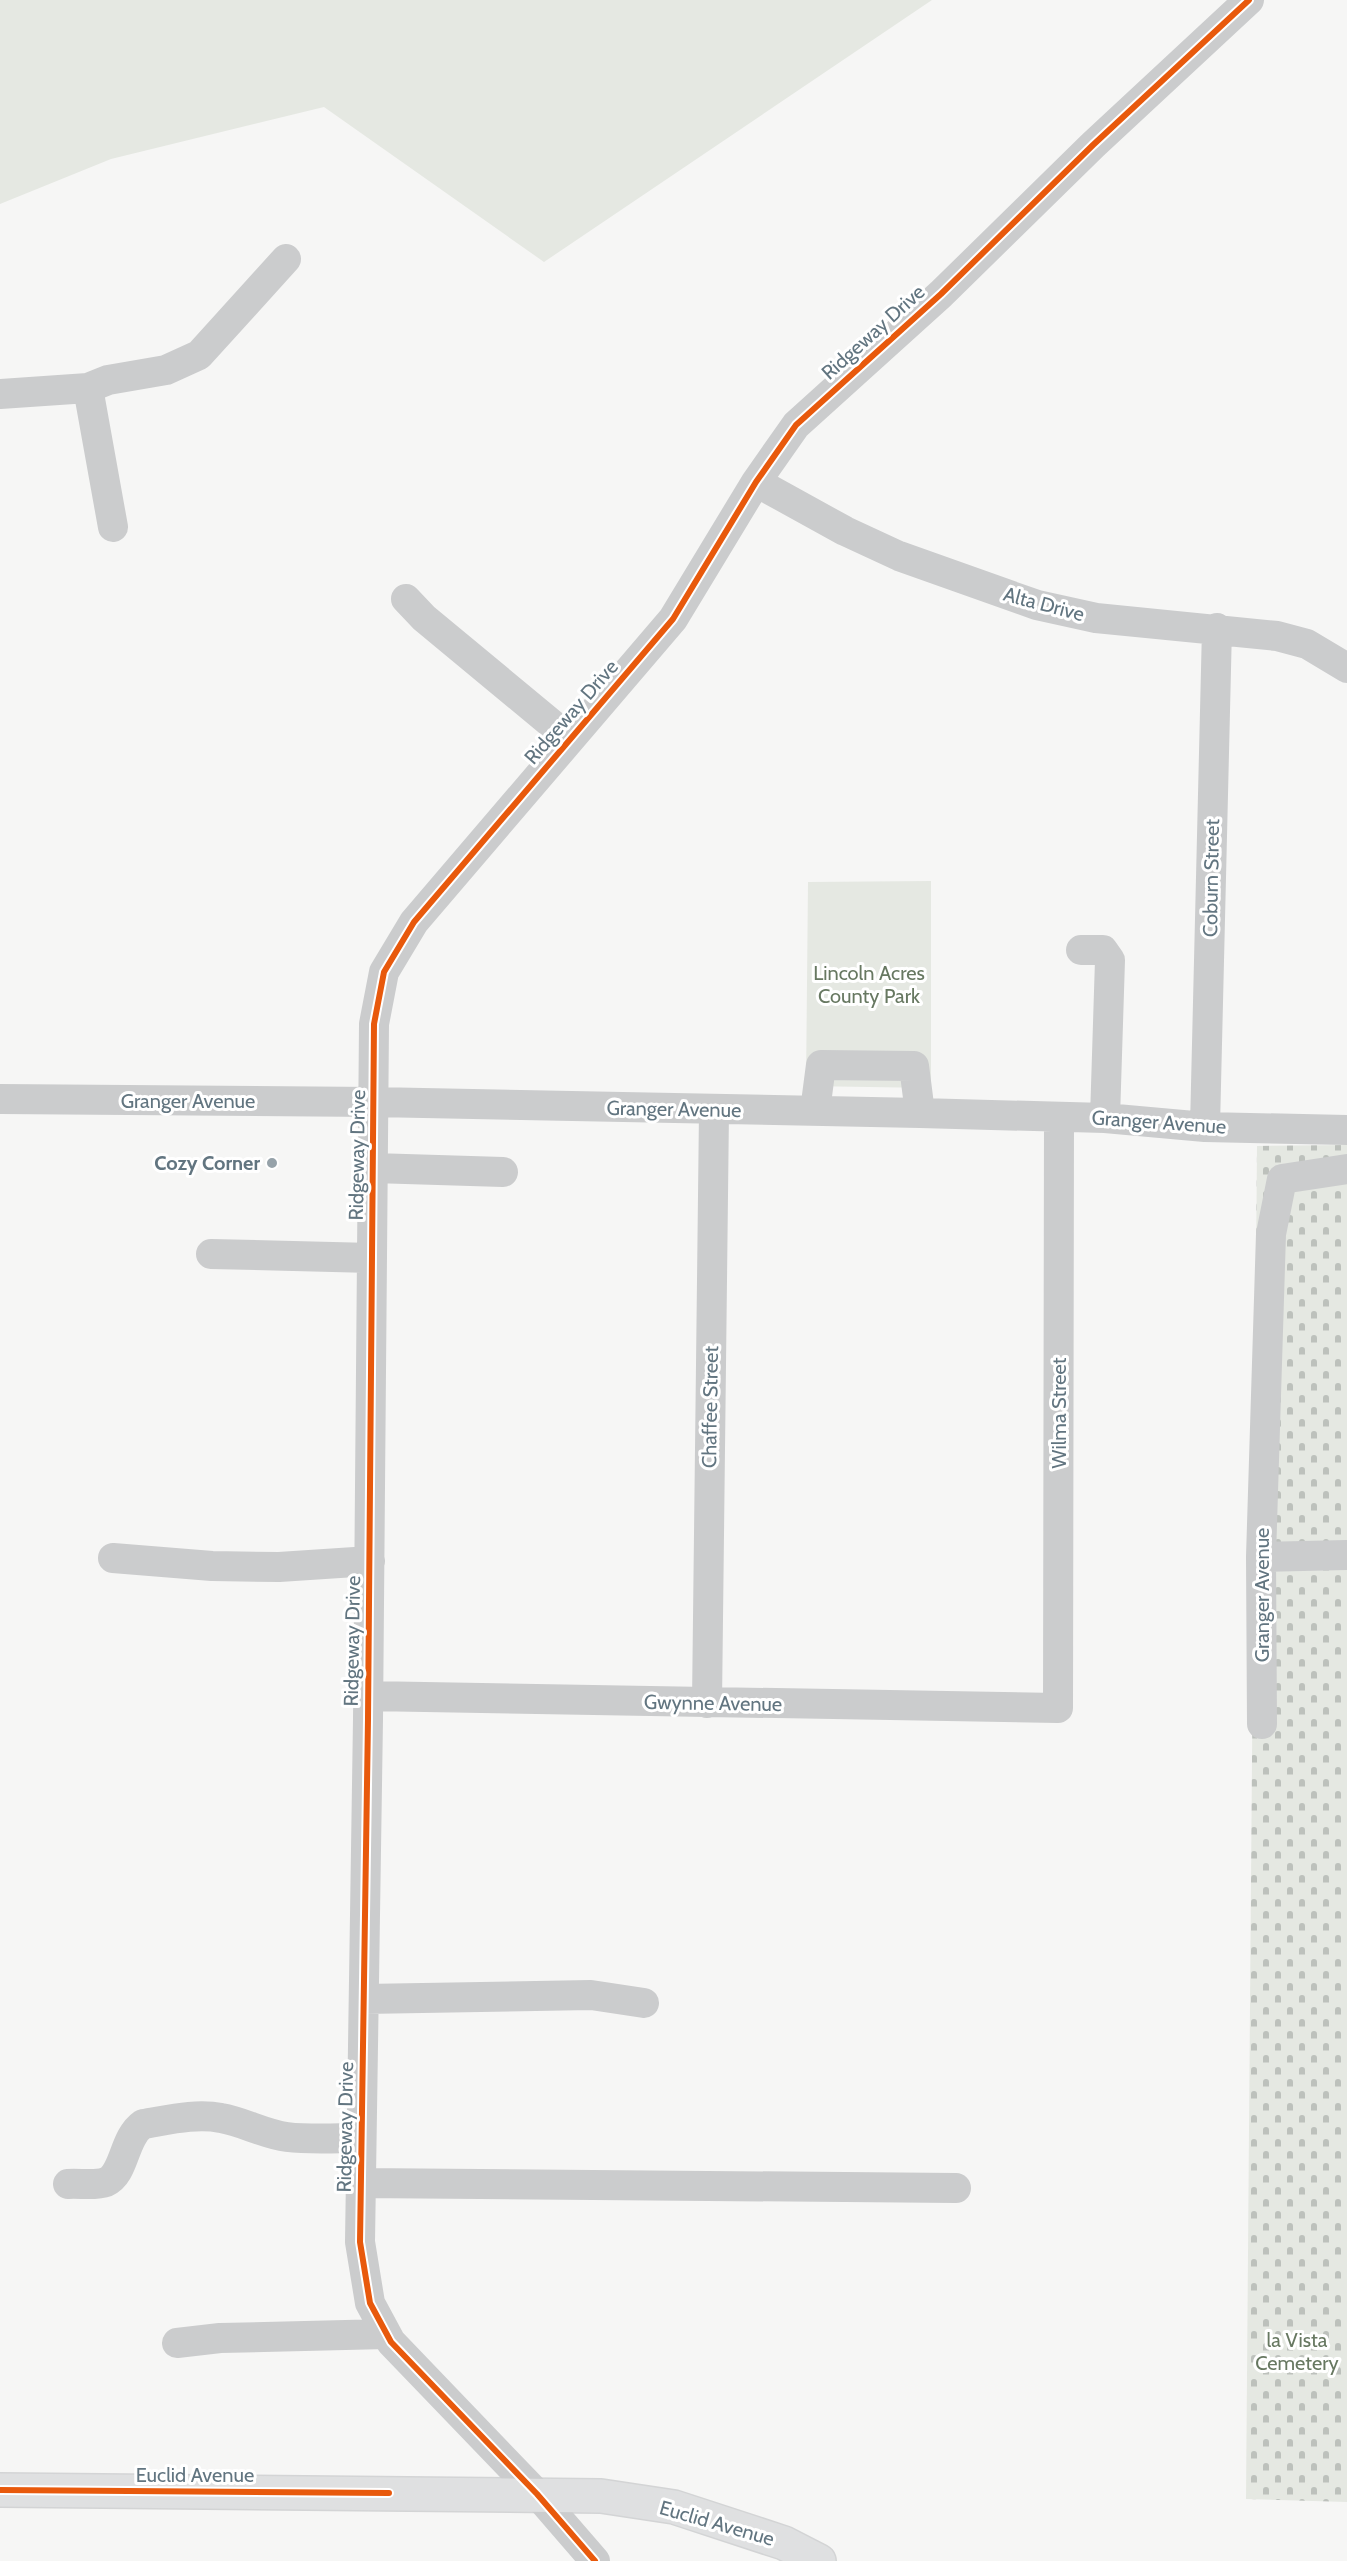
<svg xmlns="http://www.w3.org/2000/svg" width="1347" height="2561" font-family="Cabin,sans-serif">
  <style>
    .green { fill: #e5e8e2 }
    .cemetery { fill: url(#cemetery-stones) }
    .lines { fill: none; stroke-linecap: round; stroke-linejoin: round }
    .major-casing { stroke: #d3d4d5; stroke-width: 36 }
    .minor { stroke: #cbcccd; stroke-width: 30 }
    .major { stroke: #dfe0e1; stroke-width: 33 }
    .cycleway-casing { stroke: #fff; stroke-width: 10 }
    .cycleway { stroke: #e8590c; stroke-width: 6 }
    .poi-dot { fill: #96a2a9; stroke: #fff; stroke-width: 2 }
    .labels { text-anchor: middle; stroke-width: 6; stroke-linejoin: round; paint-order: stroke }
    .street-label { font-size: 20px; fill: #627580; stroke: #fff }
    .park-label { font-size: 20px; fill: #677861; stroke: #fff }
    .poi-label { font-size: 20px; font-weight: bold; fill: #627580; stroke: #fff; text-anchor: end }
  </style>
  <defs>
    <pattern id="cemetery-stones" width="16" height="16" patternUnits="userSpaceOnUse" patternTransform="scale(1.5)"><rect width="16" height="16" fill="#e5e8e2"/><path d="M2 7V4a2 2 0 0 1 4 0v3zM10 15v-3a2 2 0 0 1 4 0v3z" fill="#bdc1bc"/></pattern>
  </defs>
  <rect width="100%" height="100%" fill="#f6f6f5"/>
  <path class="green" d="M0 0H932L544 262 324 107 111 159 0 204Z
    M931 881V1088L806 1086 808 882Z"/>
  <path class="cemetery" d="M1347 1145V2502L1246 2499 1257 1146Z"/>
  <g class="lines">
    <g class="major-casing">
      <path id="major" d="M0 2490 601 2496 674 2507 784 2543 819 2561"/>
    </g>
    <path class="minor" d="M88 388 113 527
      M0 394 88 388 108 380 166 370 199 355 286 259
      M756 482 845 531 899 556 1037 605 1096 618 1277 636 1307 644 1347 668
      M406 599 424 618 570 739
      M1081 950H1103L1110 960 1105 1118
      M0 1099 374 1102 920 1113 1105 1118 1205 1127 1347 1130
      M815 1111 821 1065 914 1066 920 1113
      M1205 1127 1217 628
      M373 1168 503 1172
      M211 1254 372 1258
      M1261 1557 1347 1555
      M113 1558 212 1566 279 1567 370 1561
      M368 1696 1058 1708 1059 1117
      M707 1703 714 1111
      M1262 1724 1261 1557 1271 1234 1282 1179 1347 1169
      M364 1999 591 1995 644 2003
      M361 2183 956 2188
      M68 2184C79 2183 96 2186 106 2182 125 2174 123 2138 143 2124 168 2120 196 2113 221 2118 244 2122 264 2134 287 2137 311 2140 337 2138 361 2138
      M177 2343 220 2338 386 2334
      M595 2561 537 2494 391 2342 370 2303 360 2242 368 1719 374 1024 384 972 414 922 673 619 756 482 796 425 941 294 1093 145 1249 0"/>
    <use href="#major" class="major"/>
    <g class="cycleway-casing">
      <path id="cycleway" d="M0 2490 389 2493
        M595 2561 537 2494 391 2342 370 2303 360 2242 368 1719 374 1024 384 972 414 922 673 619 756 482 796 425 941 294 1093 145 1249 0"/>
    </g>
    <use href="#cycleway" class="cycleway"/>
  </g>
  <circle class="poi-dot" cx="272" cy="1163" r="6"/>
  <g class="labels">
    <g class="street-label">
      <text transform="translate(873 332) rotate(-42)" y="7">Ridgeway Drive</text>
      <text transform="translate(1044 604) rotate(15)" y="7">Alta Drive</text>
      <text transform="translate(571 712) rotate(-49)" y="7">Ridgeway Drive</text>
      <text transform="translate(1211 878) rotate(-89)" y="7">Coburn Street</text>
      <text x="188" y="1108">Granger Avenue</text>
      <text transform="translate(674 1109) rotate(1)" y="7">Granger Avenue</text>
      <text transform="translate(1159 1122) rotate(4)" y="7">Granger Avenue</text>
      <text transform="translate(357 1155) rotate(-89)" y="7">Ridgeway Drive</text>
      <text transform="translate(710 1407) rotate(-89)" y="7">Chaffee Street</text>
      <text transform="translate(1059 1413) rotate(-90)" y="7">Wilma Street</text>
      <text transform="translate(1262 1595) rotate(-90)" y="7">Granger Avenue</text>
      <text transform="translate(352 1641) rotate(-89)" y="7">Ridgeway Drive</text>
      <text transform="translate(713 1703) rotate(1)" y="7">Gwynne Avenue</text>
      <text transform="translate(345 2127) rotate(-89)" y="7">Ridgeway Drive</text>
      <text x="195" y="2482">Euclid Avenue</text>
      <text transform="translate(717 2523) rotate(16)" y="7">Euclid Avenue</text>
    </g>
    <g class="park-label">
      <text x="869" y="980">Lincoln Acres<tspan x="869" dy="23">County Park</tspan></text>
      <text x="1297" y="2347">la Vista<tspan x="1297" dy="23">Cemetery</tspan></text>
    </g>
    <g class="poi-label">
      <text x="260" y="1170">Cozy Corner</text>
    </g>
  </g>
</svg>
